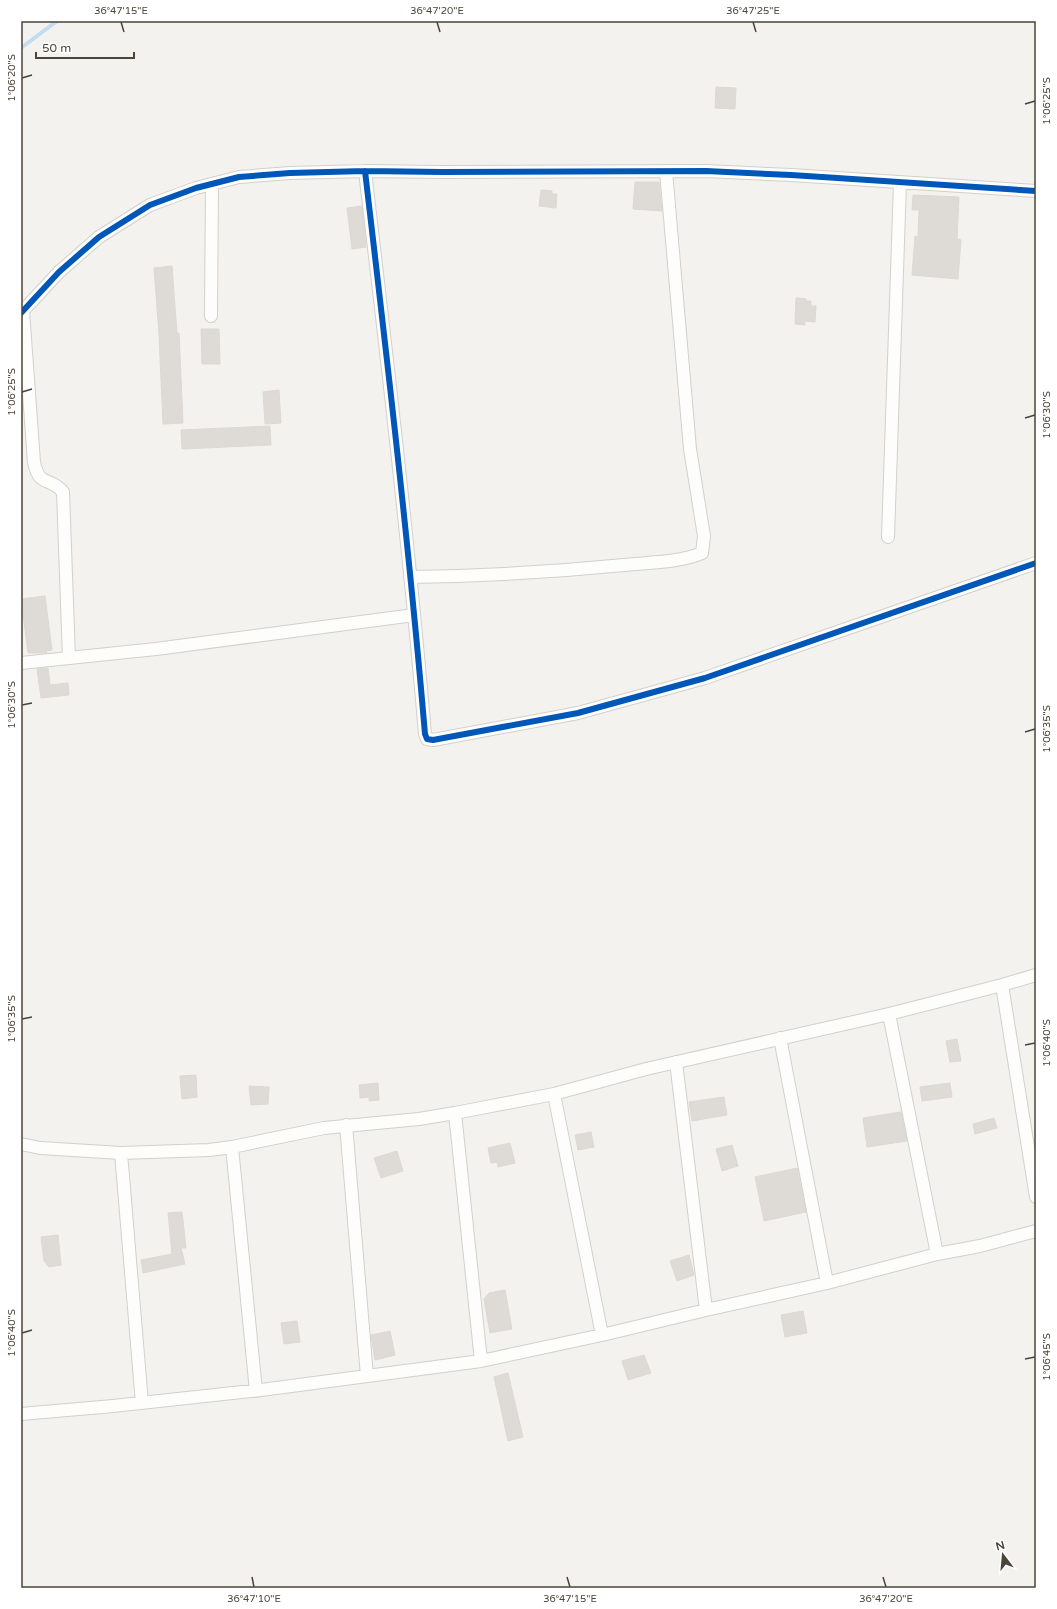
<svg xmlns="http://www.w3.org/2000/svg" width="1057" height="1609" font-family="'Varela Round',sans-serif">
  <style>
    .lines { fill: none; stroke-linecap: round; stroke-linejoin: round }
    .stream { stroke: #c0ddf1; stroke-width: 4 }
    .building { fill: #dedbd6; stroke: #dcd9d4 }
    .street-casing { stroke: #d2d0cb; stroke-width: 14 }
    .street { stroke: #fdfdfc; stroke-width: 12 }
    .cycleway-casing { stroke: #fff; stroke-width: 8 }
    .cycleway { stroke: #0057b8; stroke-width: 6 }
    .ticks { fill: none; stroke: #4b4439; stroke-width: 1.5 }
    .neatline { fill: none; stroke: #4b4439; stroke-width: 1.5 }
    .ticks-label { font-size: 10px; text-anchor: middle; fill: #4b4439 }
  </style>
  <rect width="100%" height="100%" fill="#f4f2ee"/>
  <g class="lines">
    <path class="stream" d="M21 48 57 21"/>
  </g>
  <path class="building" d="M716 87 736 88 735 109 715 108Z
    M635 182H659L662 211 633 209Z
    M541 190 552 191V194H557L556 208 539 206Z
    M913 195 959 197 957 239 961 240 958 279 912 275 915 236 918 237 919 210H912Z
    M362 206 366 247 352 249 347 208Z
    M172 266 177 333H179L183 423 163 424 159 334 154 268Z
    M796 298 806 299V301H811V306H816L815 322 805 321V325L795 324Z
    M201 329H219L220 364H202Z
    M279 390 281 423 265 424 263 392Z
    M270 426 271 445 182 449 181 430Z
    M45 596 52 650 46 651 47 653H28L21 599Z
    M48 668 50 685 68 683 69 695 41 698 37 669Z
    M957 1039 961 1061 950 1062 946 1041Z
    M196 1075 197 1097 182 1099 180 1076Z
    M378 1083 379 1100 369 1101V1097L360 1098 359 1085Z
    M950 1083 952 1097 922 1101 920 1087Z
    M249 1086 269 1087 268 1104 251 1105Z
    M724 1097 727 1115 692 1121 689 1102Z
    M901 1112 907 1141 867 1147 863 1118Z
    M994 1118 997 1128 975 1134 973 1124Z
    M591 1132 594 1147 578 1150 575 1135Z
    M510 1143 515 1163 498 1167 497 1162 491 1163 488 1148Z
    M732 1145 738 1166 722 1171 716 1149Z
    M397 1151 403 1171 381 1178 374 1158Z
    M797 1168 806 1212 764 1221 755 1177Z
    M182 1212 186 1248H181L185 1264 143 1273 141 1260 172 1254 168 1213Z
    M58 1235 61 1265 49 1267 44 1261 41 1237Z
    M689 1255 694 1275 677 1281 670 1261Z
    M505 1290 512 1329 490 1333 484 1299 489 1293Z
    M803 1311 807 1333 785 1337 781 1315Z
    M297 1321 300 1342 284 1344 281 1323Z
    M390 1331 395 1355 375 1360 371 1335Z
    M644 1355 651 1373 628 1380 622 1361Z
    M508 1373 523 1437 508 1441 494 1377Z"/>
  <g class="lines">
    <g class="street-casing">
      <path id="street" d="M365 171C387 358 409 546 425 734L427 739 433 740 578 713 705 678 1036 563
        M23 311 34 462C39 488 50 476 63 492L69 658
        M21 313 59 272 99 237 150 205 196 188 239 177 290 173 365 171 442 172 706 171 791 175 1036 191
        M211 316 212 184
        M888 537 900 183
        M410 577C482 576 553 572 624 565 650 562 678 563 702 553L704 536 690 449 666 171
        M21 663 156 649 414 615
        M1002 985 1036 1197
        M889 1014 937 1254
        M780 1038 827 1283
        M676 1062 706 1310
        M554 1094 602 1335
        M455 1113 481 1361
        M346 1125 367 1376
        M21 1144 40 1148 121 1153 209 1150 232 1147 324 1128 419 1119 455 1113 554 1094 646 1069 889 1014 1002 985 1036 975
        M232 1147 256 1391
        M121 1153 142 1403
        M21 1414 113 1406 261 1390 481 1361 602 1335 706 1310 827 1283 937 1254 980 1246 1036 1231"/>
    </g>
    <use href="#street" class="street"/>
    <g class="cycleway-casing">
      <path id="cycleway" d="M365 171C387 358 409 546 425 734L427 739 433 740 578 713 705 678 1036 563
        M21 313 59 272 99 237 150 205 196 188 239 177 290 173 365 171 442 172 706 171 791 175 1036 191"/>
    </g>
    <use href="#cycleway" class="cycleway"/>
  </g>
  <path class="ticks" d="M121 22 124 32M437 22 440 32M753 22 756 32M22 78 32 75M1025 104 1035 101M22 392 32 389M1025 418 1035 415M22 705 32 703M1025 732 1035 729M22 1019 32 1017M1025 1045 1035 1043M22 1333 32 1330M1025 1359 1035 1357M252 1577 254 1587M567 1577 570 1587M883 1577 886 1587"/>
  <rect width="1057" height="1609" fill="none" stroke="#ffffff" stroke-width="44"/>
  <g transform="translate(1003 1555) rotate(344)" stroke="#ffffff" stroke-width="3" paint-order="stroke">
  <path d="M0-3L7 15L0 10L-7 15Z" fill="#4b4439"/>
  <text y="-6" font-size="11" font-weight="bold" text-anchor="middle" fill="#4b4439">N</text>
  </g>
  <path d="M36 52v6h98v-6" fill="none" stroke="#4b4439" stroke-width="2"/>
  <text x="42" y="52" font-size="12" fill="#4b4439" stroke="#ffffff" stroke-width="3" paint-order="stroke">50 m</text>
  <rect x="22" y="22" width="1013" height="1565" class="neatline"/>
  <g class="ticks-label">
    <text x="121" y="14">36°47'15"E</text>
    <text x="437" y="14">36°47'20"E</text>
    <text x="753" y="14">36°47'25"E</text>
    <text transform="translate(11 78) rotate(-90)" y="4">1°06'20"S</text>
    <text transform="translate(1046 101) rotate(-90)" y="4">1°06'25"S</text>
    <text transform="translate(11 392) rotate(-90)" y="4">1°06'25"S</text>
    <text transform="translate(1046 415) rotate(-90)" y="4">1°06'30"S</text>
    <text transform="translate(11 705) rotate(-90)" y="4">1°06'30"S</text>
    <text transform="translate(1046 729) rotate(-90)" y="4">1°06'35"S</text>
    <text transform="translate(11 1019) rotate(-90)" y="4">1°06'35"S</text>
    <text transform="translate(1046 1043) rotate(-90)" y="4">1°06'40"S</text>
    <text transform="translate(11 1333) rotate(-90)" y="4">1°06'40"S</text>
    <text transform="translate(1046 1357) rotate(-90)" y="4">1°06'45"S</text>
    <text x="254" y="1602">36°47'10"E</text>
    <text x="570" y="1602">36°47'15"E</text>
    <text x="886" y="1602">36°47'20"E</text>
  </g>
</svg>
